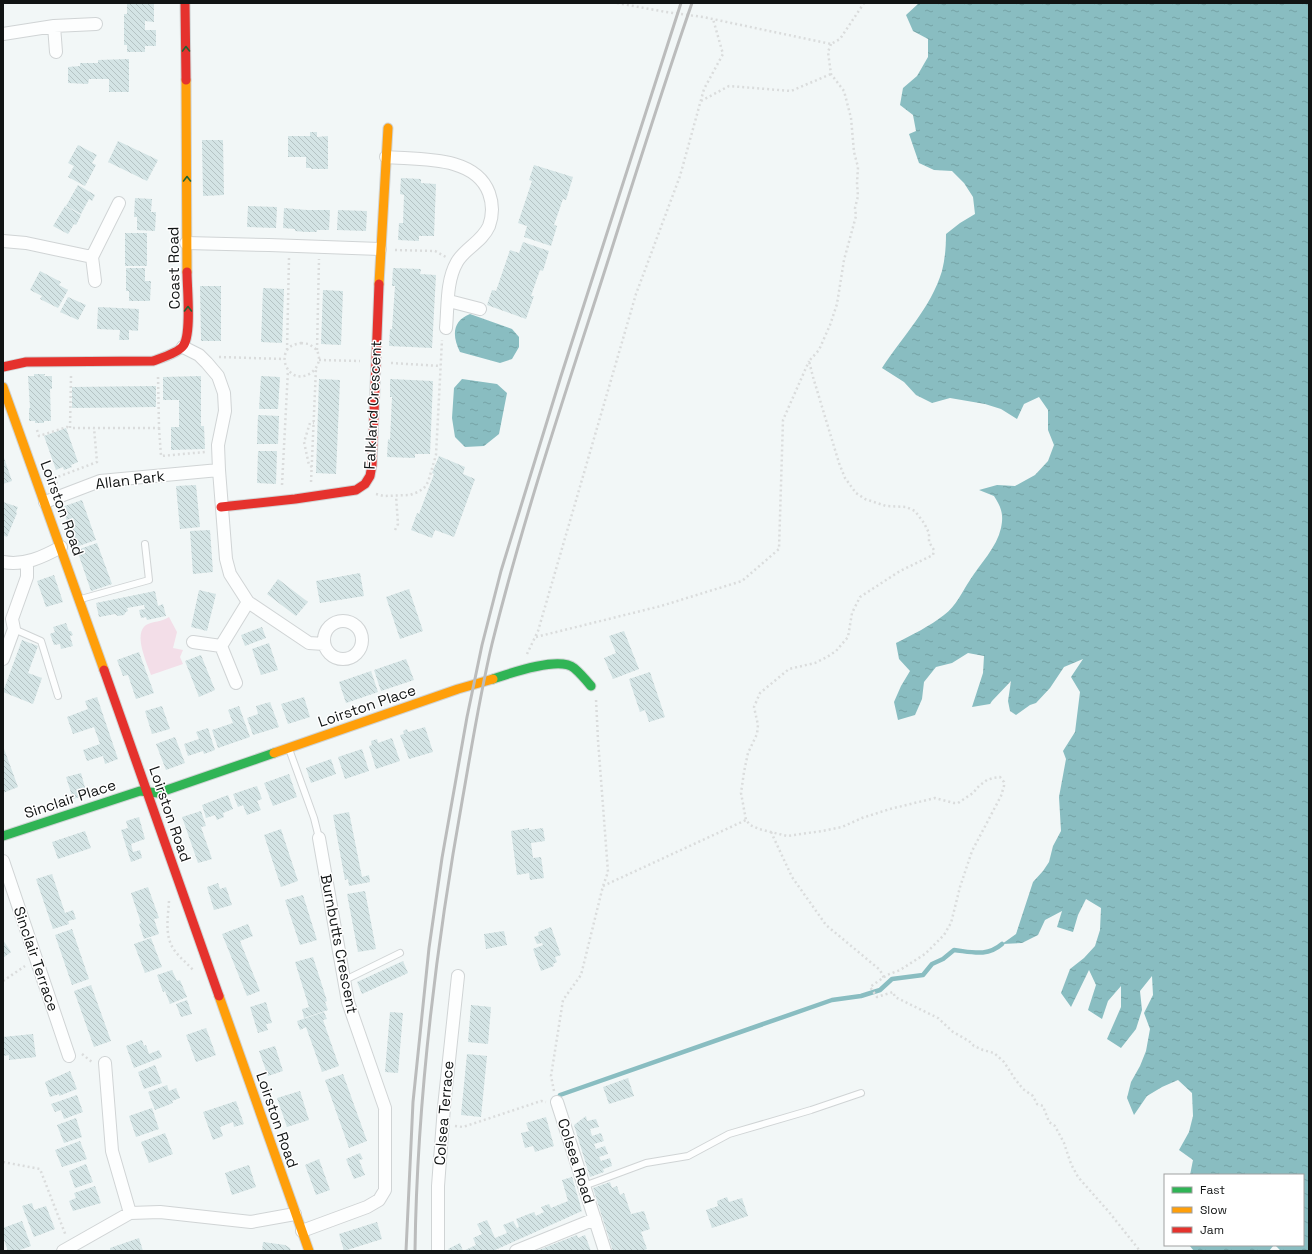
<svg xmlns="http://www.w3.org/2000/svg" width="1312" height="1254" font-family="'Space Grotesk',sans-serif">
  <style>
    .grass { fill: #f3dee8 }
    .water { fill: url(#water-ripples) }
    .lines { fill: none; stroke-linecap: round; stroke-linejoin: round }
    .stream { stroke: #89bdc1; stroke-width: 4.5 }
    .building { fill: url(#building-back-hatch) }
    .lane-casing { stroke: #d0d4d5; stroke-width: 8 }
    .street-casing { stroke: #d0d4d5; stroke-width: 14 }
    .fast-casing { stroke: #d0d4d5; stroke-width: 11 }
    .slow-casing { stroke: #d0d4d5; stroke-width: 11 }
    .jam-casing { stroke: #d0d4d5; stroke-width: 11 }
    .path { stroke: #dadcdc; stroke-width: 2.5; stroke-dasharray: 2 3; stroke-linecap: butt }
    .lane { stroke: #fdfefe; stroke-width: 6 }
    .street { stroke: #fdfefe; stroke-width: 12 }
    .fast { stroke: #30b455; stroke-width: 9 }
    .slow { stroke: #ff9f0a; stroke-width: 9 }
    .jam { stroke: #e5322d; stroke-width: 9 }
    .rail { stroke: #bbbcbc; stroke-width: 3 }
    .oneway { stroke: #206434 }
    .labels { text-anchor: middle; stroke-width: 3; stroke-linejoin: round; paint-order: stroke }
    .street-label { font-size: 15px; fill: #111414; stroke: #fff }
  </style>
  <defs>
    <pattern id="water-ripples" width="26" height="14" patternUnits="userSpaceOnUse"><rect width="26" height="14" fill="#89bdc1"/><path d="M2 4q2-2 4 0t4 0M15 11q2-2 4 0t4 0" fill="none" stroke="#75a2a5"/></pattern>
    <pattern id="building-back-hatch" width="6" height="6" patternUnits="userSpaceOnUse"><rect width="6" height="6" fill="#d4e4e5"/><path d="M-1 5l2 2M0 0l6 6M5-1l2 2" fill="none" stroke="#b5c3c4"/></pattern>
  </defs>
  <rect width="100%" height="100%" fill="#f2f7f7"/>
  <path class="grass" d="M169 617 177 632 173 648 183 650 180 657 183 664 151 675C147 663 133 634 146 625 153 621 162 622 169 617Z"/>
  <path class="water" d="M919 3H1309V1251H1281L1275 1245H1303V1175H1190L1193 1160 1179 1150 1189 1132 1193 1116 1192 1093 1178 1080 1162 1087 1147 1096 1134 1115 1127 1098 1131 1082 1140 1066 1146 1051 1150 1029 1144 1013 1153 995 1152 976 1140 991 1142 1010 1136 1029 1121 1048 1107 1039 1121 1007V986L1108 1001 1102 1019 1088 1010 1096 985 1089 970 1071 1007 1061 993 1070 969 1084 958 1095 946 1100 930 1101 908 1086 899 1078 915 1073 932 1057 927 1062 911 1045 920 1038 935 1022 943 1002 944 1016 934 1033 882 1043 871 1049 862 1053 846 1061 831 1059 797 1066 759 1063 751 1075 732 1080 692 1071 677 1083 659 1064 667 1050 688 1036 703 1030 705 1016 715 1010 711 1008 701 1011 681 992 701 990 704 972 707 983 673 984 656 968 653 952 663 936 667 924 682 922 699 915 715 898 720 894 702 901 686 910 671 899 659 896 643C912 635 930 626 944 615 956 606 962 592 970 580 980 564 997 547 1001 528 1004 514 1001 507 994 496L979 490 997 485 1015 486 1035 475 1048 461 1054 445 1048 430V410L1039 397 1024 404 1017 419 1001 409 985 404 950 398 932 403 916 395 904 382 882 368C902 337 931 308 942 271 945 259 946 247 946 234L960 223 975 214 973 197 964 183 952 171 934 170 919 163 909 134 916 131 913 115 900 105 903 88 917 76 928 57V39L913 31 906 15Z
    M470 314 512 329 519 337V347L512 359 500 363 460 352C452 336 452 321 470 314Z
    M462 379 497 384 507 393 499 434 484 446 465 447 455 437 452 418 454 388Z
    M1189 1245H1274L1269 1251H1194Z"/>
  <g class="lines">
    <path class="stream" d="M560 1095 832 1000 861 996 880 990 892 979 923 975 932 964 943 959 954 950C972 952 987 957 1002 944"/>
  </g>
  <path class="building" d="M127 3H154V22L145 21V30H156V46H145V52H127V45H124V14H127Z
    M129 59V92H109V79H89L88 84 68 83V67L80 66V63H98V60Z
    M310 132H317V137L328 136V169H311V168H306V157H288V136H310Z
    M202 140H223L224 195 203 196Z
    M118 141 158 160 147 181 108 162Z
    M78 145 97 155 92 163 96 165 85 186 68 177 74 166 68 163Z
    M534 165 573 177 566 200 563 199 554 225 557 226 551 246 524 237 527 226 518 223 532 181 529 180Z
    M401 178 421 179V183L436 184 434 236H419V241L398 240 399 223H403L404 195 400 194Z
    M78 185 95 195 92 201 89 199 81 214 66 206Z
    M135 198 152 199 151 212H156L155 231 137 230V217H134Z
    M65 206 81 215 76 225 74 224 68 234 53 226Z
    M248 206 277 207 276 228 247 227Z
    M284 208 307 210H330L329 230H317V232H306L295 231V229L283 228Z
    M338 210 367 211 366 231 337 230Z
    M125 233H147V266H125Z
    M523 242 549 251 543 271 540 270 531 296H534L526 319 487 305 492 290 496 291 510 250 519 253Z
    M126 268H145V281H151L150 301H129V291H126Z
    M393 268 421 269 420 274 436 275 432 348 389 346 390 329H392L395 286H392Z
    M40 271 61 282 59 285 68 290 58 308 40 299 42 296 30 290Z
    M200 286H221V341H201Z
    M263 288 284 289 282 343 261 342Z
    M323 290 343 291 341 345 321 344Z
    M68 297 86 305 78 320 60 312Z
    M98 307 139 309 138 331 129 330V340H119L120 330 97 329Z
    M34 374H45L44 376H52V389H50L51 421H44V423H35V421H29V408H30L28 376H34Z
    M201 376V426H204L205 449 171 450V427H179V400H163V377Z
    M261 376 280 377 278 409H259Z
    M319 379 340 380 336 474 316 473Z
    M390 379 433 381 430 454H415V458L387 457 388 439 390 440 392 397H390Z
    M156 386V407L72 408V387Z
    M258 415 279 416 278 444H257Z
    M66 428 78 462 71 465 72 467 64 470 63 467 56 470 44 436Z
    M258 451H277L276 484 257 483Z
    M3 455 12 481 3 484Z
    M439 456 465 467 463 474 475 479 454 537 435 530 432 538 411 530 417 513 419 514 434 474 432 473Z
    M196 485 200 527 180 529 176 486Z
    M82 500 96 540 76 547 62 507Z
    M3 502 18 507 16 512 17 513 7 537 3 535Z
    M210 530 213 572 193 574 190 531Z
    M97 543 112 584 91 591 77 550Z
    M360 573 364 596 320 603 316 581Z
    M54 575 63 602 46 607 37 581Z
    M278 579 308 602 296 616 267 594Z
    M409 589 423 631 400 639 386 597Z
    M199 590 216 594 207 631 191 627Z
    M155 591 158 606 163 604 166 616 147 620 146 617 141 618 139 610 145 609 144 605 127 608 128 611 126 612 124 615 118 616 115 614 99 617 96 603Z
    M66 623 69 631H71L73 635 70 636 73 646 61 649 60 644 54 645 50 634 55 632 53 627Z
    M262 627 266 638 245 646 241 635Z
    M624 631 639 669 613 679 604 658 616 653 609 636Z
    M22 640 38 646 28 673 42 678 33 704 3 692Z
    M269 643 278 670 261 675 252 649Z
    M139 652 154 693 136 699 128 675 123 676 117 660Z
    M201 655 215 690 199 697 185 661Z
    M406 659 414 680 381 691 374 670Z
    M371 671 378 692 346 703 339 682Z
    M650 672 665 717 649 722 645 710 640 712 629 679Z
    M97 697 118 759 105 764 103 756 87 761 83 750 100 744 94 727 73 734 67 717 88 709 85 701Z
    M304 697 310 717 288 724 281 704Z
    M270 702 279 727 253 735 247 718 258 714 256 706Z
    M162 706 170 729 152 734 145 711Z
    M239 706 250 737 218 748 212 730 233 723 228 710Z
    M425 727 433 752 409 759 400 735 404 734 403 731 407 729 408 732Z
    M208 728 215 750 204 754 203 751 188 756 184 744 199 739 196 732Z
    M175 737 185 763 166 770 156 744Z
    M392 738 400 761 376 769 369 746 372 745 371 741 377 739 378 743Z
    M3 746 18 787 3 793Z
    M362 749 369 771 345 779 338 757Z
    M331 759 336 774 311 783 306 768Z
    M81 773 87 795 73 799 66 777Z
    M289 774 297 797 273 806 264 783Z
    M257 786 262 799 257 801 261 810 247 815 243 805 238 807 233 794Z
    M228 795 233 809 223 813 224 817 217 820 215 815 206 818 202 805Z
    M201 811 206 826 201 827 212 859 198 863 182 817Z
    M349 812 362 877 369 875 370 882 349 886 348 879 345 880 333 815Z
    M139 817 145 839 131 844 133 852 140 850 142 858 131 862 121 830 128 828 126 821Z
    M529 828V830L543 828 545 841 531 843 533 858 541 857 544 878 530 880 529 873 517 875 511 831Z
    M281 829 298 881 281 887 264 835Z
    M85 831 91 848 58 859 52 842Z
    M52 874 65 913 73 910 76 919 68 921 69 924 53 929 36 879Z
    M218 883 220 889 226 887 232 905 214 910 207 887Z
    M148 887 159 918 154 919 159 934 144 939 139 924 141 923 131 893Z
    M365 891 376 949 358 952 347 894Z
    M303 895 317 940 300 945 285 900Z
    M248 924 253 936 240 941 260 991 247 996 222 934Z
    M551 927 561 955 555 957 557 962 553 964 554 966 541 971 533 949 543 945 542 943 537 944 534 937 539 935 538 932Z
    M72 929 89 979 72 985 55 935Z
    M504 931 507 945 486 949 484 934Z
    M151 938 162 967 145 973 134 944Z
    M3 940 11 952 3 958Z
    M313 957 327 1001 325 1002 328 1010 304 1018 302 1009 309 1007 295 962Z
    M403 961 408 973 362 994 357 982Z
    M172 970 177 981 180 980 187 997 170 1004 165 991 163 992 157 975Z
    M91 985 111 1041 94 1047 74 991Z
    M187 1000 192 1014 181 1017 176 1004Z
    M266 1002 272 1023 266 1024 268 1030 258 1033 250 1007Z
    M471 1005 491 1007 488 1044 468 1042Z
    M324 1012 327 1019 323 1020 339 1066 322 1072 306 1027 300 1030 297 1021Z
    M390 1012 403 1013 398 1073 385 1072Z
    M206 1028 216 1055 196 1062 186 1035Z
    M33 1034 36 1057 9 1060V1055L3 1056V1037Z
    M142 1040 144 1046 146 1045 149 1054 159 1050 162 1057 134 1068 126 1046Z
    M275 1046 283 1071 268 1076 259 1051Z
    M467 1054 487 1056 481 1117 461 1115Z
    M155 1065 162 1083 144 1089 138 1072Z
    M70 1071 77 1089 59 1096V1094L50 1097 45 1082Z
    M343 1074 367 1141 349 1148 325 1080Z
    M628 1078 634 1096 609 1104 603 1087Z
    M167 1085 169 1091 176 1088 180 1098 172 1101 173 1103 155 1110 148 1092Z
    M300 1091 309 1120 287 1127 277 1098Z
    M77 1095 83 1112 64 1119 61 1110 55 1112 51 1104Z
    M236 1101 244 1124 234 1127 233 1122 220 1127 223 1136 213 1140 203 1112Z
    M152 1108 159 1129 136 1137 129 1116Z
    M586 1116 587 1121 596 1119 599 1127 590 1129 592 1136 601 1133 604 1141 594 1144 596 1149 605 1146 608 1154 599 1157 601 1161 610 1158 612 1166 603 1169 604 1172 590 1177 574 1125Z
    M546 1117 554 1146 535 1152 533 1146 525 1148 521 1133 529 1131 526 1123Z
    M76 1118 82 1137 64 1143 57 1125Z
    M165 1133 173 1154 149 1163 141 1142Z
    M80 1141 87 1159 62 1167 55 1150Z
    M360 1153 363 1159 359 1160 365 1175 354 1179 346 1159Z
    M319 1159 330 1190 316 1195 305 1165Z
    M86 1164 93 1182 75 1188 69 1171Z
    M249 1165 256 1187 232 1195 225 1173Z
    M572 1177 582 1211 493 1251H450L448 1249 460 1243 463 1251 476 1245 473 1238 482 1234 477 1224 487 1220 495 1238 507 1233 503 1225 513 1221 517 1228 519 1227 516 1219 534 1212 536 1216 544 1212 541 1207 549 1204 551 1208 568 1201 562 1180Z
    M610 1182 612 1188 617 1186 620 1195 624 1193 631 1214 644 1211 650 1229 641 1232 647 1249 642 1251H613L593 1188Z
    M95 1186 101 1203 73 1211 69 1201 76 1198 74 1193Z
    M727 1197 729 1202 742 1198 748 1216 712 1228 706 1210 718 1206 717 1201Z
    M32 1203 34 1210 46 1206 55 1229 34 1237 22 1206Z
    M22 1221 31 1246 17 1251H8L3 1237V1228Z
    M377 1222 382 1239 344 1251 339 1234Z
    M577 1235 578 1238 585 1235 591 1251H536Z
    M139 1238 143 1251H110V1248Z
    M263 1242 285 1245 290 1248 291 1251H262Z"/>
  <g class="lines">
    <g class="lane-casing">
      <path id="lane" d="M81 599 149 580 145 544
        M14 629 41 641 58 696
        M289 749 314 818 319 838
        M345 980 400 953
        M584 1186 646 1163 688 1156 729 1134 811 1110 861 1093"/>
    </g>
    <g class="street-casing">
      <path id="street" d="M54 26 56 52
        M3 34 54 26 96 24
        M386 157C419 160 475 155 489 193 493 204 493 215 489 226 482 242 465 248 457 262 446 281 448 307 446 328
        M3 241 26 243 92 257
        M186 243 269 245 380 249
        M95 281 92 257 119 203
        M449 301 480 309
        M183 347 199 355 207 363 218 376 224 393 225 411 218 445 219 470 226 559 230 574 248 602 309 643 324 644
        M45 502 100 481 219 470
        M3 562C24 566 43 557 61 547
        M324 640a19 19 0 1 1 38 0a19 19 0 1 1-38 0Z
        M193 642 221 646
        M3 659 14 629 12 619 27 577V562
        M236 683 221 646 248 602
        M3 861 69 1056
        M105 1063 112 1151 130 1213
        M557 1102 605 1251
        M302 1231 367 1207 379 1200 385 1190V1108L348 1002 319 838
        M63 1251 130 1213 160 1212 251 1222 295 1214
        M438 1251V1186L444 1107 458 976
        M516 1251 595 1219"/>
    </g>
    <g class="fast-casing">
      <path id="fast" d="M493 679C511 673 559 656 574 668 580 673 586 680 591 686
        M3 836 140 791 158 793 274 753"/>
    </g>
    <g class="slow-casing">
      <path id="slow" d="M186 80 187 272
        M379 284 388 128
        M3 387 104 670
        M274 753 458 689 493 679
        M219 996 309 1251"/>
    </g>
    <g class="jam-casing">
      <path id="jam" d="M185 3 186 80
        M3 367 26 362 153 361C161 358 178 353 183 346 192 335 187 288 187 272
        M221 507 295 499 356 490 365 484 370 476 372 465 379 284
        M104 670 219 996"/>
    </g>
    <path class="path" d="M617 3 666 12 703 17 831 44 840 39 864 3
      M831 44 828 52 831 74 844 91 851 118 854 152 858 167 857 183 858 196 855 208 856 216 844 260 837 304 830 325 819 350 809 361 813 377 839 463 845 478 856 493 865 499 886 506 906 507 915 511 924 523 929 533V542L934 550 933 555 900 571 860 597 852 613 848 637 836 651 827 657 815 663 789 669 760 693 754 707 758 725 757 734 748 753 744 772 741 793 746 820 750 825 759 829 787 836 822 831 842 827 862 818 890 809 935 798 954 803H958L973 793 979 786 987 780 993 778 1000 777 1004 782V786L1001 796 972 851 960 887 951 923 944 935 925 954 900 970 887 975 870 987 877 997 893 992 895 997 938 1018 953 1032 969 1041 974 1046 983 1050 994 1053 1004 1062 1015 1079 1023 1089 1033 1096 1037 1104 1043 1106 1049 1122 1055 1126 1064 1143 1071 1164 1078 1177 1109 1212 1140 1251
      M701 101 729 86 791 91 831 74
      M395 250 435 251 446 257
      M301 343 309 344 317 350C318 353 319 356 319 359 318 371 305 380 294 375 285 370 282 358 287 350 290 345 296 344 301 343Z
      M287 350 289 258
      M317 350 319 259
      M219 357 284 359
      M319 360 360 361
      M391 363 441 366
      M71 376 70 428H159L158 375
      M159 428 161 456 205 452
      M37 430 39 436 67 427 70 428
      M312 467 309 465 304 442 310 423H314
      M311 482 316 368
      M57 484 55 478 97 462 94 428
      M282 485 288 370
      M376 494 384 496 410 495 418 492 424 488 428 482 436 455 442 340
      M395 530 398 524 396 496
      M536 637 661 606 742 581 779 549 783 420 809 361
      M527 654 538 631 636 294 680 176 704 89 723 54 713 19
      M771 832 792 877 826 925 880 970 884 978
      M603 886 746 820
      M169 901C168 918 164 937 175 951 180 958 187 963 193 970
      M3 981 25 966
      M82 1054 92 1062
      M554 1091 551 1076 563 1000 581 975 603 886 608 872 598 740 596 699
      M455 1126 463 1127 541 1101 546 1102
      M3 1162 40 1169 66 1236"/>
    <use href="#lane" class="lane"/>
    <use href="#street" class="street"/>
    <use href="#fast" class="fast"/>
    <use href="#slow" class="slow"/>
    <use href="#jam" class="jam"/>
    <path class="rail" d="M406 1251 413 1102 429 948 442 858 467 717 482 645 501 571 561 376 681 3
      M415 1251C417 1098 436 946 463 796 472 745 480 694 492 644 521 527 559 412 596 298 628 199 658 101 692 3"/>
  </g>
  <defs><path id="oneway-chevron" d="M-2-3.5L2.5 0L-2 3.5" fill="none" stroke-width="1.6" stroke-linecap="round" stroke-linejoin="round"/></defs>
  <g class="oneway">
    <use href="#oneway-chevron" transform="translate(186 49) rotate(-91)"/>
    <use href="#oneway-chevron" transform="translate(187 179) rotate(-90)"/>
    <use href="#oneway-chevron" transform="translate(188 309) rotate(-90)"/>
  </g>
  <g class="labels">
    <g class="street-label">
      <text transform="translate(174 268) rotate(-91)" y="5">Coast Road</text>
      <text transform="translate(373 405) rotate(-87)" y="5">Falkland Crescent</text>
      <text transform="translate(130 480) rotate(-7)" y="5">Allan Park</text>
      <text transform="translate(62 508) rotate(70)" y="5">Loirston Road</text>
      <text transform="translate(367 706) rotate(-19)" y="5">Loirston Place</text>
      <text transform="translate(70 799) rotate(-18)" y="5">Sinclair Place</text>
      <text transform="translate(170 814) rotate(71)" y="5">Loirston Road</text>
      <text transform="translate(339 944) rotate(79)" y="5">Burnbutts Crescent</text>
      <text transform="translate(36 959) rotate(71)" y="5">Sinclair Terrace</text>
      <text transform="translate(444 1113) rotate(-85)" y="5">Colsea Terrace</text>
      <text transform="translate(277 1120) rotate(71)" y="5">Loirston Road</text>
      <text transform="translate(576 1161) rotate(72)" y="5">Colsea Road</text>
    </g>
  </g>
  <rect width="1312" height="1254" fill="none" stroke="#111414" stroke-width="8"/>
  <rect x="1164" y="1174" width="140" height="72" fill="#ffffff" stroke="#a0a1a1"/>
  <rect x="1172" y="1187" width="20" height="6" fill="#30b455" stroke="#a0a1a1"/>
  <text x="1200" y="1194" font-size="12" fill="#111414">Fast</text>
  <rect x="1172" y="1207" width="20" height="6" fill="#ff9f0a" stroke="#a0a1a1"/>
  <text x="1200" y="1214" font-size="12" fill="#111414">Slow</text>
  <rect x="1172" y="1227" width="20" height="6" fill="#e5322d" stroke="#a0a1a1"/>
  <text x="1200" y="1234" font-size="12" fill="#111414">Jam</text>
</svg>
